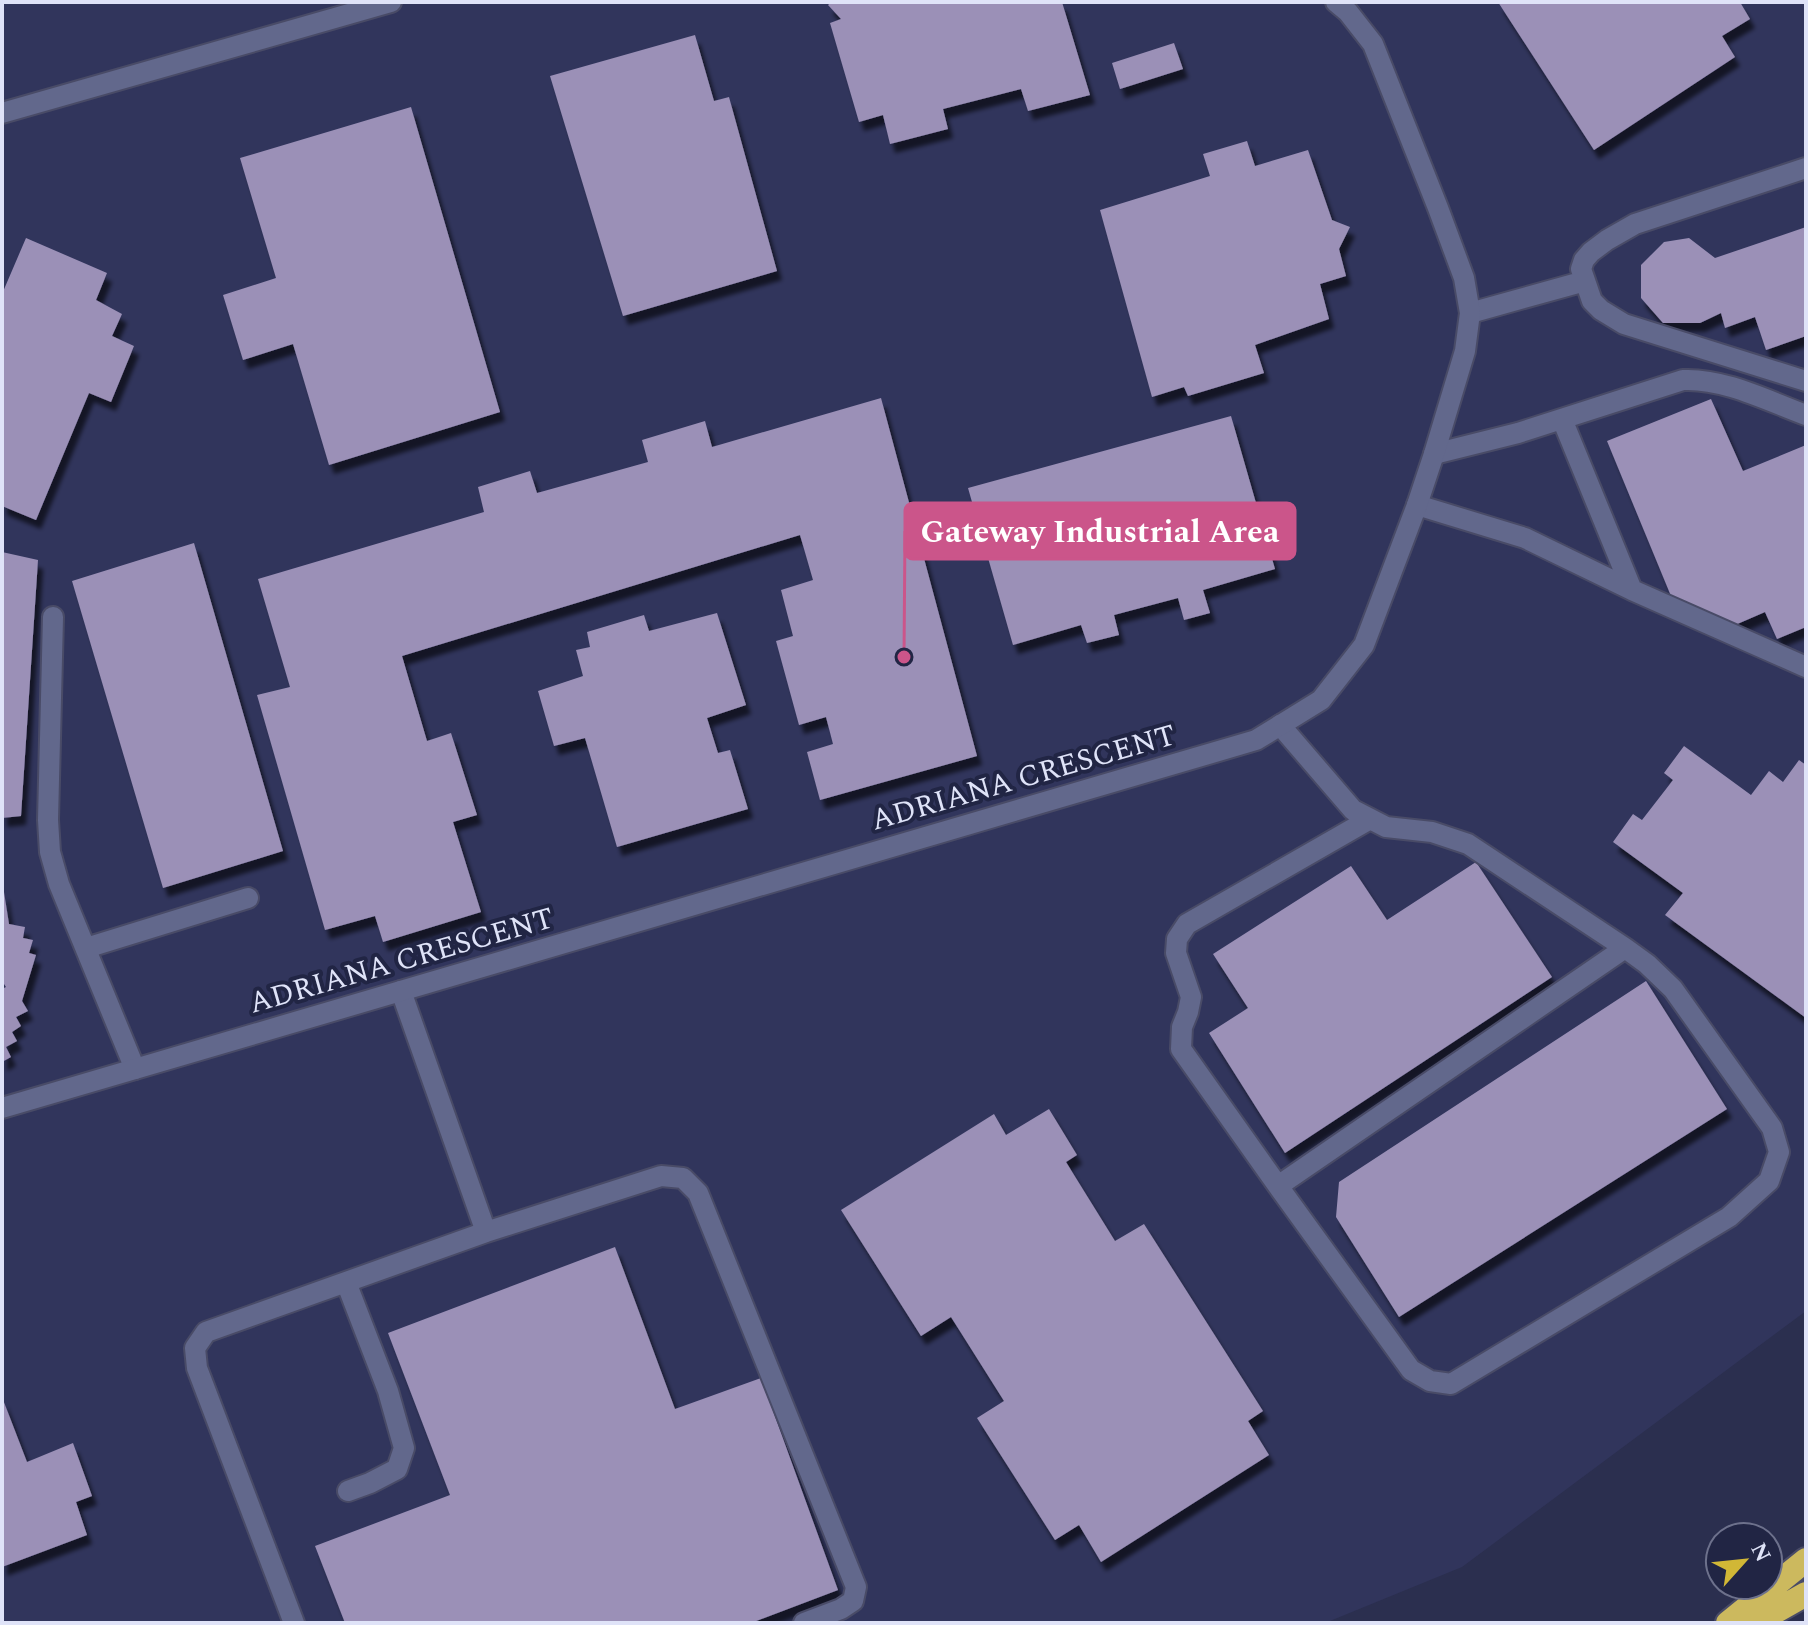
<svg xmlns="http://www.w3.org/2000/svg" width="1808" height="1625" font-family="Spectral,serif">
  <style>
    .built { fill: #31355c }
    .building { fill: #9b90b7; filter: url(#shadow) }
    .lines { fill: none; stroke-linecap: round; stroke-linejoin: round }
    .service-casing { stroke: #494b67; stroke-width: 24 }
    .minor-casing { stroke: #494b67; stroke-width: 24 }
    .motorway-casing { stroke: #494b67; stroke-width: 28 }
    .service { stroke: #62688c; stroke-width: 20 }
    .minor { stroke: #62688c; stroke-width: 20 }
    .motorway { stroke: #ccb95e; stroke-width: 24 }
    .labels { text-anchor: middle; stroke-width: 8; stroke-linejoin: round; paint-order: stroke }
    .street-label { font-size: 30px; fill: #dfe3f8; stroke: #212544 }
    .leader { fill: none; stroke: #cb558a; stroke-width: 3 }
    .callout-dot { fill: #cb558a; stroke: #212544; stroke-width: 3 }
    .callout { fill: #cb558a; stroke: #cb558a; stroke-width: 3 }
    .callout-label { font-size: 32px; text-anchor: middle; font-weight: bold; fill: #fff }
  </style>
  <defs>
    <filter id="shadow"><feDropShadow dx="5" dy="9" stdDeviation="2" flood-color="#0009"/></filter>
  </defs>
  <rect width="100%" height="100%" fill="#2b2f4f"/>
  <path class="built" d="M2 2H1806V1311L1462 1567 1325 1623H2Z"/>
  <path class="building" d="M831 2H1062L1090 95 1028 111 1021 89 943 109 948 129 890 144 883 115 859 122 830 23 841 19 828 5Z
    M1498 2H1740L1750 19 1722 36 1735 57 1594 150Z
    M695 35 714 101 729 97 777 271 623 316 550 76Z
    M1174 43 1183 69 1120 89 1112 63Z
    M411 107 500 412 329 465 293 344 243 360 223 295 276 278 240 158Z
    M1247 141 1255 166 1308 150 1332 220 1350 227 1339 249 1346 276 1320 284 1329 319 1255 345 1264 373 1188 396 1184 387 1152 397 1100 210 1210 176 1203 154Z
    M1806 227V336L1766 350 1755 317 1725 328 1721 313 1700 323H1663L1641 298V265L1664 242 1689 238 1715 258Z
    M26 238 107 273 96 300 122 314 112 336 134 346 111 402 89 393 36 520 2 506V294Z
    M881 398 977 756 820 800 807 752 833 744 826 717 799 725 776 641 793 636 781 590 813 580 800 535 402 656 427 741 451 733 477 815 453 822 481 912 383 942 375 916 325 930 257 695 290 687 258 579 484 512 478 487 530 471 537 493 648 462 642 440 705 421 712 447Z
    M1711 399 1743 471 1806 445V627L1777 639 1765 612 1735 625 1671 596 1607 441Z
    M1231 416 1275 569 1203 590 1210 613 1184 620 1178 598 1114 615 1119 635 1087 643 1081 625 1013 645 968 488Z
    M194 543 283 851 163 888 72 581Z
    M2 552 38 560 21 816 2 818Z
    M717 613 746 705 707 718 718 753 730 750 748 809 617 847 585 738 554 746 538 691 583 676 576 650 590 647 587 632 644 615 649 631Z
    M1684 746 1751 795 1769 771 1783 782 1799 760 1806 765V1018L1665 915 1683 893 1613 842 1633 814 1642 820 1673 780 1664 773Z
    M1476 862 1552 977 1285 1153 1209 1033 1248 1008 1213 954 1351 866 1387 920Z
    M2 892H4L9 924 25 927 23 938 33 940 29 953 36 955 22 1001 28 1011 16 1017 21 1026 12 1032 17 1041 6 1047 11 1057 2 1062V989L6 987 2 981 4 959 2 958Z
    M1646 981 1727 1109 1399 1317 1336 1217 1339 1182Z
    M1049 1109 1077 1155 1066 1162 1115 1241 1144 1224 1263 1411 1248 1421 1269 1455 1101 1562 1079 1525 1055 1540 977 1418 1004 1401 951 1317 921 1336 841 1210 994 1114 1006 1135Z
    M615 1247 675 1409 761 1378 838 1590 751 1623H345L315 1546 450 1495 388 1333Z
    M2 1397 27 1462 73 1443 92 1496 76 1502 87 1535 2 1567Z"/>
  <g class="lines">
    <g class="service-casing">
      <path id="service" d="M1806 168 1635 224 1607 240 1591 252 1584 260 1581 269 1592 301 1601 310 1624 324 1806 381
        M1470 313 1585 281
        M1562 419 1632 590 1806 667
        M1434 454 1518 433 1683 380C1724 378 1768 401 1806 415
        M1417 505 1525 538 1632 590
        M53 617 48 820 50 852 59 884 135 1069
        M1280 725 1353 810 1386 827 1432 832 1468 844 1625 948 1647 964 1673 989 1772 1128 1779 1152 1769 1181 1729 1217 1451 1384 1430 1381 1411 1370 1278 1186 1625 948
        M86 948 248 898
        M401 991 486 1232
        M1278 1186 1181 1049 1182 1027 1188 1012 1191 997 1176 953 1177 939 1187 924 1370 819
        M346 1282 388 1391 404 1448 397 1469 370 1483 348 1491
        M294 1623 197 1368 195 1348 206 1332 486 1232 661 1176 683 1178 698 1193 856 1587 853 1601 841 1609 804 1623"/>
    </g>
    <g class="minor-casing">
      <path id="minor" d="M2 113 391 2
        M2 1108 1256 740 1321 700 1364 645 1417 505 1434 454 1465 351 1470 313 1464 278 1438 208 1373 44 1348 12 1336 2"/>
    </g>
    <g class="motorway-casing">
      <path id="motorway" d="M1728 1623 1806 1560
        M1755 1623 1806 1594"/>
    </g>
    <use href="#service" class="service"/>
    <use href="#minor" class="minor"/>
    <use href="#motorway" class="motorway"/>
  </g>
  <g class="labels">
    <g class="street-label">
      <text transform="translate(1023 777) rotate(-16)" y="10">ADRIANA CRESCENT</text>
      <text transform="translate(401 960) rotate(-16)" y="10">ADRIANA CRESCENT</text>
    </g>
  </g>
  <path class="leader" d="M904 657L905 531"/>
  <circle class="callout-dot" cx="904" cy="657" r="8"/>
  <rect class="callout" x="905" y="503" width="390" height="56" rx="8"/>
  <g class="callout-label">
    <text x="1100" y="542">Gateway Industrial Area</text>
  </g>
  <rect width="1808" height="1625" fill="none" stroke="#dfe3f8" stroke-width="8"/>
  <g transform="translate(1744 1561) rotate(63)"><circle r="38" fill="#212544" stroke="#6d718c" stroke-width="2"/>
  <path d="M0-6L14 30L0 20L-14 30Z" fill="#d1b736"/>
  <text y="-12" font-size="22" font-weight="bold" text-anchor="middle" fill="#dfe3f8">N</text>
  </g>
</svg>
